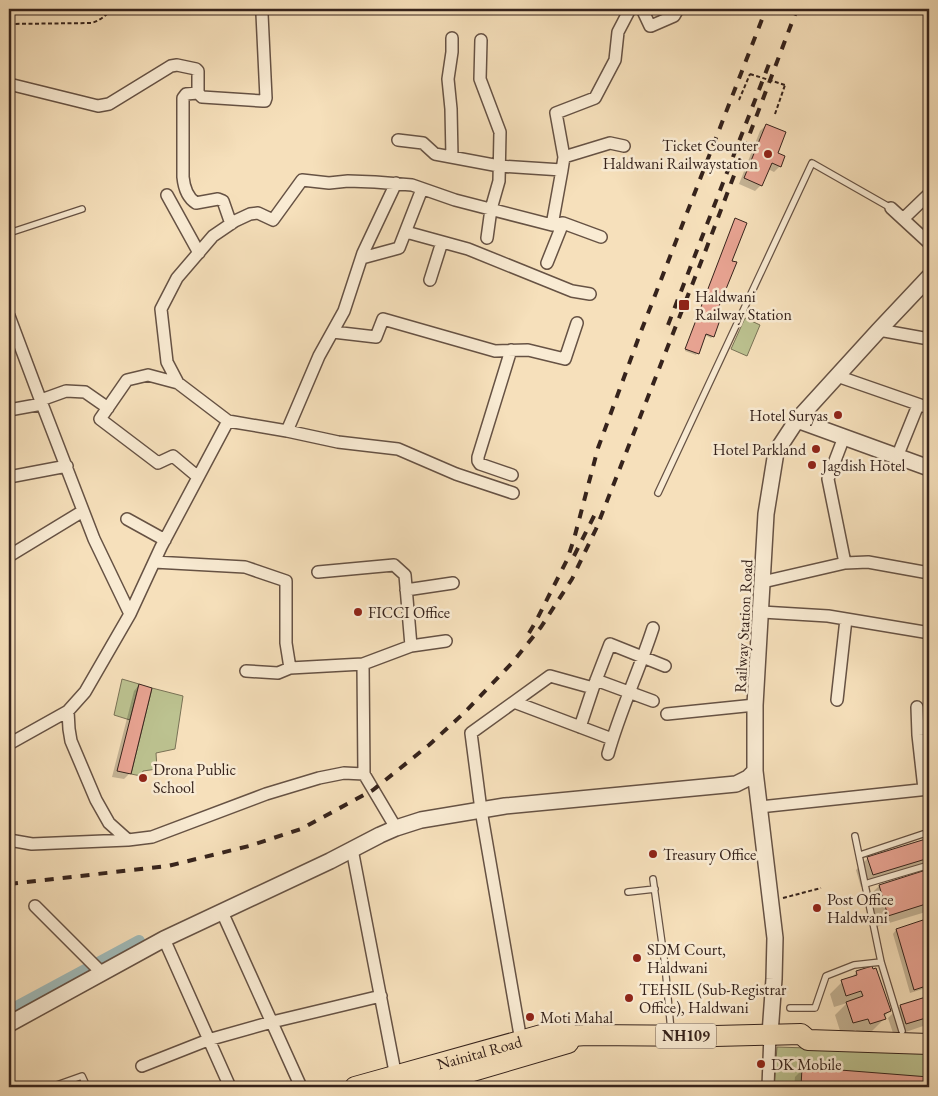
<svg xmlns="http://www.w3.org/2000/svg" width="938" height="1096" font-family="'EB Garamond',serif">
  <style>
    .green { fill: #bcc290; stroke: #797256 }
    .shadow { fill: #0003 }
    .lines { fill: none; stroke-linecap: round; stroke-linejoin: round }
    .canal { stroke: #a0bbba; stroke-width: 12 }
    .building { fill: #e9a493; stroke: #36231c }
    .service-casing { stroke: #665244; stroke-width: 8 }
    .minor-casing { stroke: #665244; stroke-width: 14 }
    .tertiary-casing { stroke: #665244; stroke-width: 18 }
    .trunk-casing { stroke: #36231c; stroke-width: 22 }
    .path { stroke: #36231c; stroke-width: 2; stroke-dasharray: 4 2.5; stroke-linecap: butt }
    .service { stroke: #f9ebd3; stroke-width: 5.5 }
    .minor { stroke: #f9ebd3; stroke-width: 11 }
    .tertiary { stroke: #f9ebd3; stroke-width: 15 }
    .trunk { stroke: #f6e0bb; stroke-width: 20 }
    .rail { stroke: #36231c; stroke-width: 4; stroke-dasharray: 9 9; stroke-linecap: butt }
    .path-bridge { stroke: #36231c; stroke-width: 2; stroke-dasharray: 4 2.5; stroke-linecap: butt }
    .poi-dot { fill: #8f2418; stroke: #f9ebd3; stroke-width: 2 }
    .labels { text-anchor: middle; stroke-width: 5; stroke-linejoin: round; paint-order: stroke }
    .shield { fill: #f9ebd3; stroke: #705f53; stroke-width: 1 }
    .shield-label { font-size: 15px; font-weight: bold; fill: #36231c }
    .poi-label { font-size: 16px; fill: #36231c; stroke: #f9ebd3; text-anchor: start }
    .street-label { font-size: 16px; fill: #36231c; stroke: #f9ebd3 }
  </style>
  <rect width="100%" height="100%" fill="#f6e0bb"/>
  <filter id="stains"><feTurbulence type="fractalNoise" baseFrequency=".004" numOctaves="4"/><feColorMatrix values="0 0 0 0 .2 0 0 0 0 .09 0 0 0 0 .02 0 0 0 .5 -.17"/></filter>
  <radialGradient id="worn" r=".72"><stop offset=".6" stop-color="#630" stop-opacity="0"/><stop offset="1" stop-color="#630" stop-opacity=".3"/></radialGradient>
  <path class="green" d="M745 318 760 325 747 356 731 349Z
    M122 679 139 684 130 720 114 715Z
    M152 688 183 696 175 749 156 753 157 769 143 771 141 776 131 774Z
    M929 705V784H926L920 706Z
    M777 1047 929 1052V1087H774Z"/>
  <path class="shadow" d="M766 125 780 166 774 172 768 169 761 185 755 191 739 184 760 131Z
    M734 221 714 317 713 336 711 338 705 335 696 355 685 351Z
    M139 685 130 773 124 779 112 777 134 691Z
    M929 839V863L926 867 861 887 856 870 868 858Z
    M929 871V911L876 927 867 898 879 886Z
    M929 919V987L910 993 893 934 896 930Z
    M871 968 889 1011 884 1017V1019L872 1031 858 1036 856 1030 841 1034 835 1015 847 1003 834 1007 830 994 842 982 850 979 856 973Z
    M929 997V1024L894 1036 888 1018 900 1006Z
    M803 1069 929 1079V1087H794L795 1077Z"/>
  <g class="lines">
    <path class="canal" d="M9 1011 139 941"/>
  </g>
  <path class="building" d="M766 124 786 132 778 153 785 156 781 167 772 163 762 186 744 178Z
    M735 218 747 223 732 261 737 262 715 316 721 317 714 337 706 334 699 354 685 349Z
    M139 684 152 688 131 774 117 771Z
    M929 838V858L873 875 867 857Z
    M929 869V903L888 916 879 885Z
    M929 918V985L914 990 896 929Z
    M872 966 873 969 876 968 891 1011 884 1014 886 1019 870 1024 868 1019 853 1023 846 1002 863 996 861 991 846 996 841 980 857 975 856 971Z
    M929 996V1017L906 1024 900 1005Z
    M802 1067 929 1077V1087H801Z"/>
  <g class="lines">
    <g class="service-casing">
      <path id="service" d="M9 233 82 209
        M658 493 812 163 891 208
        M855 836 881 962 902 1031
        M860 855 929 832
        M653 879 665 965 671 1031
        M865 884 929 865
        M628 892 655 889
        M790 1008H815L826 976 854 965 881 962
        M51 1087 82 1076 87 1087"/>
    </g>
    <g class="minor-casing">
      <path id="minor" d="M642 9 650 26H651L674 16 678 9
        M452 38V52L448 79 451 109 452 157
        M481 40 480 79 500 132 499 181 491 209 487 238
        M9 84 98 106 109 104 171 66 177 65 196 69 198 71V93L202 97 263 101H265L266 98 262 14
        M198 93 186 94 183 98V177C184 187 188 198 196 203L218 199 223 201 231 224
        M564 157 610 143 624 146
        M562 170 564 157 556 113 595 98 615 60 618 32 630 9
        M167 195 199 253
        M891 208 929 243
        M903 219 929 194
        M552 225 563 223 601 237
        M406 232 468 249 572 291 590 294
        M362 258 399 248 422 189
        M547 263 563 223
        M430 280 442 242
        M9 316 42 404
        M879 330 929 339
        M333 332 376 337 383 319 495 351 528 350 565 359 577 323
        M511 350 478 457V461L480 464 512 475
        M837 376 929 408
        M178 383 148 375 127 380 100 419 158 463 173 456 198 477
        M41 400 66 391 85 392 108 408
        M9 410 42 404 94 539 130 614
        M228 421 287 431 338 442 398 449 456 474 513 493
        M287 431 319 356 344 311 363 253 396 183
        M844 437 828 479 845 563
        M897 457 918 405
        M9 477 67 466
        M127 519 165 540
        M9 556 83 511
        M154 562 245 567 286 581V643L290 668 363 664 411 646 405 575 394 565 318 572
        M763 582 845 563 868 562 929 573
        M406 590 453 583
        M761 612 828 616 924 632 929 631
        M411 646 446 641
        M363 664 364 774
        M246 671 278 673 290 668
        M596 680 653 701
        M837 700 846 619
        M514 702 612 739
        M917 707 918 735 924 789
        M667 714 755 705
        M580 727 593 688 610 644 665 666
        M9 744 68 711
        M608 754C620 711 639 671 653 628
        M759 807 929 789
        M9 840 32 844 128 840 152 837 266 794 319 778 344 773 364 774 396 828
        M128 840 109 823 96 800 71 741 69 729 68 711 85 692 130 614 161 547 228 421 178 383 167 362 161 309 177 278 213 236 235 221 250 214 258 213 273 220 302 180 329 183 348 181 375 182 412 185 455 200 552 225 562 170 499 166 435 154 423 143 398 140
        M352 849 396 1077
        M35 906 102 973
        M222 912 301 1087
        M164 939 230 1087
        M521 1041 481 810 471 733 550 676 593 688
        M142 1066 208 1040 272 1022 381 996
        M768 1087 770 1034"/>
    </g>
    <g class="tertiary-casing">
      <path id="tertiary" d="M797 420 929 468
        M9 1024 164 939 330 861 380 835 396 828 421 820 505 806 736 784 748 778 755 771
        M770 1034 774 979 775 938 755 771V705L766 514 776 452 797 420 879 330 929 277"/>
    </g>
    <g class="trunk-casing">
      <g id="trunk">
        <path id="s1" d="M355 1087 563 1029 572 1036 586 1035 715 1036 801 1034 808 1040 929 1044"/>
        <path d="M412 1087 449 1078 568 1043 572 1036"/>
      </g>
    </g>
    <path class="path" d="M9 24 91 23C100 21 106 15 112 9
      M739 100 750 74
      M775 114 785 85
      M783 898 821 888"/>
    <use href="#service" class="service"/>
    <use href="#minor" class="minor"/>
    <use href="#tertiary" class="tertiary"/>
    <use href="#trunk" class="trunk"/>
    <path class="rail" d="M668 325 769 64
      M574 556 595 514
      M529 633 535 623 567 560 574 539 598 448 640 334 766 9
      M9 884 168 866 249 846 301 829 373 790 429 745 465 712 512 663 541 627 572 579 596 529 705 252 797 9"/>
    <path class="path-bridge" d="M750 74 785 85"/>
  </g>
  <g class="poi-dot">
    <circle cx="768" cy="154" r="5"/>
    <rect x="678" y="299" width="12" height="12" rx="2.5"/>
    <circle cx="838" cy="415" r="5"/>
    <circle cx="816" cy="449" r="5"/>
    <circle cx="812" cy="465" r="5"/>
    <circle cx="358" cy="612" r="5"/>
    <circle cx="143" cy="778" r="5"/>
    <circle cx="653" cy="854" r="5"/>
    <circle cx="817" cy="908" r="5"/>
    <circle cx="637" cy="958" r="5"/>
    <circle cx="629" cy="998" r="5"/>
    <circle cx="530" cy="1017" r="5"/>
    <circle cx="761" cy="1064" r="5"/>
  </g>
  <g class="labels">
    <rect class="shield" x="656" y="1023.5" width="60" height="25" rx="4"/>
    <g class="shield-label">
      <text x="686" y="1041">NH109</text>
    </g>
    <g class="poi-label">
      <text x="758" y="151" text-anchor="end">Ticket Counter<tspan x="758" dy="18">Haldwani Railwaystation</tspan></text>
      <text x="695" y="302">Haldwani<tspan x="695" dy="18">Railway Station</tspan></text>
      <text x="828" y="421" text-anchor="end">Hotel Suryas</text>
      <text x="806" y="455" text-anchor="end">Hotel Parkland</text>
      <text x="822" y="471">Jagdish Hotel</text>
      <text x="368" y="618">FICCI Office</text>
      <text x="153" y="775">Drona Public<tspan x="153" dy="18">School</tspan></text>
      <text x="663" y="860">Treasury Office</text>
      <text x="827" y="905">Post Office<tspan x="827" dy="18">Haldwani</tspan></text>
      <text x="647" y="955">SDM Court,<tspan x="647" dy="18">Haldwani</tspan></text>
      <text x="639" y="995">TEHSIL (Sub-Registrar<tspan x="639" dy="18">Office), Haldwani</tspan></text>
      <text x="540" y="1023">Moti Mahal</text>
      <text x="771" y="1070">DK Mobile</text>
    </g>
    <g class="street-label">
      <text transform="translate(743 626) rotate(-87)" y="6">Railway Station Road</text>
      <text dy="6" stroke="none"><textPath href="#s1" startOffset="129">Nainital Road</textPath></text>
    </g>
  </g>
  <rect width="938" height="1096" fill="none" stroke="#f6e0bb" stroke-width="30"/>
  <rect x="10" y="10" width="918" height="1076" fill="none" stroke="#36231c" stroke-width="2.5"/>
  <rect x="15" y="15" width="908" height="1066" fill="none" stroke="#36231c"/>
  <rect width="100%" height="100%" filter="url(#stains)"/>
  <rect width="100%" height="100%" fill="url(#worn)"/>
</svg>
